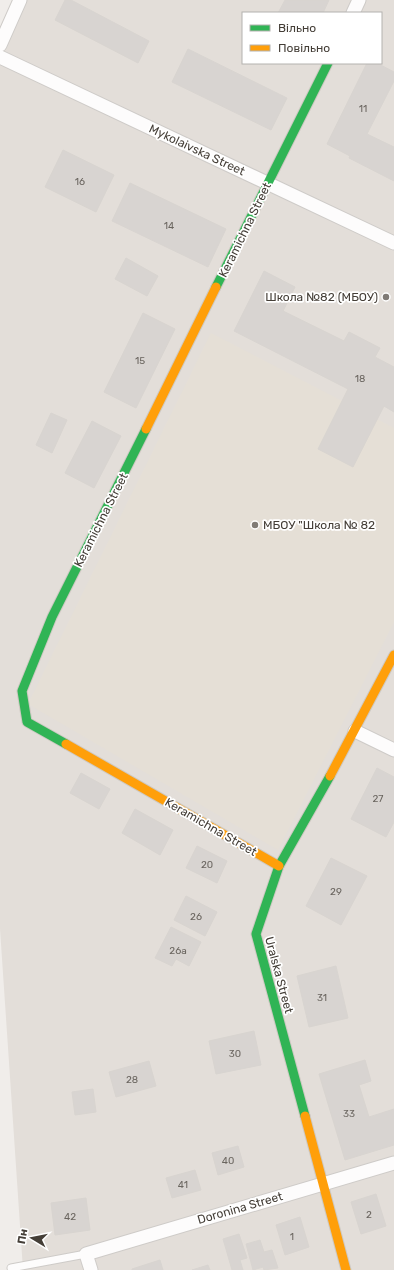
<svg xmlns="http://www.w3.org/2000/svg" width="394" height="1270" font-family="Rubik,sans-serif">
  <style>
    .residential { fill: #e3ded9; fill-rule: evenodd }
    .education { fill: #e5dfd6 }
    .building { fill: #d8d4d1; stroke: #d8d4d0 }
    .lines { fill: none; stroke-linecap: round; stroke-linejoin: round }
    .lane-casing { stroke: #cecbc8; stroke-width: 9 }
    .street-casing { stroke: #cecbc8; stroke-width: 15 }
    .fast-casing { stroke: #cec9c2; stroke-width: 11 }
    .slow-casing { stroke: #cec9c2; stroke-width: 11 }
    .lane { stroke: #fdfcfc; stroke-width: 7 }
    .street { stroke: #fdfcfc; stroke-width: 13 }
    .fast { stroke: #30b455; stroke-width: 9 }
    .slow { stroke: #ff9f0a; stroke-width: 9 }
    .poi-dot { fill: #807b76; stroke: #fff; stroke-width: 1.5 }
    .labels { text-anchor: middle; stroke-width: 3.5; stroke-linejoin: round; paint-order: stroke }
    .number-label { font-size: 10px; fill: #6a655f }
    .street-label { font-size: 12px; fill: #443e37; stroke: #fff }
    .poi-label { font-size: 12px; fill: #443e37; stroke: #fff; text-anchor: end }
  </style>
  <rect width="100%" height="100%" fill="#f0edea"/>
  <path class="residential" d="M23 0H394V1270H23L0 929V40ZM243 13H381V63H243Z"/>
  <path class="education" d="M211 333 394 428V622L278 850 28 704Z"/>
  <path class="building" d="M65 0H71L149 41 138 63 55 20Z
    M285 0H329L323 13H278Z
    M188 49 287 98 271 130 172 82Z
    M367 63H377L394 72V81L367 134 394 147V181L349 158 350 156 327 144Z
    M63 150 114 175 96 212 45 187Z
    M130 183 226 229 208 267 112 221Z
    M126 258 158 276 147 296 115 279Z
    M264 271 295 287 283 311 344 341 349 332 380 348 375 357 394 367V412L384 406 353 467 318 449 348 389 234 331Z
    M143 313 175 329 136 408 104 392Z
    M51 413 67 420 52 453 36 445Z
    M92 421 121 436 94 488 65 473Z
    M377 768 394 777V822L386 837 351 819Z
    M81 773 110 789 99 809 70 793Z
    M135 809 173 830 160 855 122 833Z
    M197 846 227 861 217 883 186 868Z
    M331 858 367 876 341 925 306 906Z
    M186 896 217 912 205 936 174 920Z
    M171 927 201 942 189 966 176 959 172 966 155 958Z
    M336 966 348 1018 309 1027 297 976Z
    M254 1031 261 1065 216 1074 209 1041Z
    M365 1060 371 1081 359 1085 369 1117 394 1109V1145L345 1160 319 1074Z
    M149 1061 156 1086 116 1097 109 1072Z
    M93 1089 96 1112 75 1115 72 1092Z
    M238 1146 244 1167 218 1175 212 1153Z
    M195 1170 201 1190 172 1198 166 1178Z
    M376 1194 386 1226 361 1234 351 1202Z
    M86 1198 90 1230 55 1235 51 1203Z
    M300 1217 309 1247 285 1255 276 1225Z
    M239 1234 247 1258 240 1260 243 1270H232L223 1239Z
    M260 1240 264 1252 272 1250 278 1268 264 1270 263 1267 253 1270 246 1244Z
    M160 1260 163 1270H132V1269Z
    M208 1265 210 1270H192Z"/>
  <g class="lines">
    <g class="lane-casing">
      <path id="lane" d="M11 1268 86 1254"/>
    </g>
    <g class="street-casing">
      <path id="street" d="M353 13 359 0
        M0 45 20 0
        M0 57 394 243
        M355 731 394 750
        M91 1270 86 1254 394 1163"/>
    </g>
    <g class="fast-casing">
      <path id="fast" d="M216 287 328 63
        M66 744 27 722 22 691 52 617 146 429
        M305 1116 256 934 279 866 330 776"/>
    </g>
    <g class="slow-casing">
      <path id="slow" d="M146 429 216 287
        M66 744 279 866
        M330 776 394 655
        M305 1116 346 1270"/>
    </g>
    <use href="#lane" class="lane"/>
    <use href="#street" class="street"/>
    <use href="#fast" class="fast"/>
    <use href="#slow" class="slow"/>
  </g>
  <g class="poi-dot">
    <circle cx="386" cy="297" r="4"/>
    <circle cx="255" cy="525" r="4"/>
  </g>
  <g class="labels">
    <g class="number-label">
      <text x="363" y="112">11</text>
      <text x="80" y="185">16</text>
      <text x="169" y="229">14</text>
      <text x="140" y="364">15</text>
      <text x="360" y="382">18</text>
      <text x="378" y="802">27</text>
      <text x="207" y="868">20</text>
      <text x="336" y="895">29</text>
      <text x="196" y="920">26</text>
      <text x="178" y="954">26а</text>
      <text x="322" y="1001">31</text>
      <text x="235" y="1057">30</text>
      <text x="132" y="1083">28</text>
      <text x="349" y="1117">33</text>
      <text x="228" y="1164">40</text>
      <text x="183" y="1188">41</text>
      <text x="369" y="1218">2</text>
      <text x="70" y="1220">42</text>
      <text x="292" y="1240">1</text>
    </g>
    <g class="street-label">
      <text transform="translate(197 150) rotate(25)" y="4">Mykolaivska Street</text>
      <text transform="translate(245 230) rotate(-64)" y="4">Keramichna Street</text>
      <text transform="translate(101 520) rotate(-63)" y="4">Keramichna Street</text>
      <text transform="translate(211 827) rotate(30)" y="4">Keramichna Street</text>
      <text transform="translate(279 975) rotate(75)" y="4">Uralska Street</text>
      <text transform="translate(240 1208) rotate(-16)" y="4">Doronina Street</text>
    </g>
    <g class="poi-label">
      <text x="378" y="301">Школа №82 (МБОУ)</text>
      <text x="263" y="529" text-anchor="start">МБОУ "Школа № 82</text>
    </g>
  </g>
  <rect x="242" y="12" width="140" height="52" fill="#ffffff" stroke="#b4b2af"/>
  <rect x="250" y="25" width="20" height="6" fill="#30b455" stroke="#b4b2af"/>
  <text x="278" y="32" font-size="12" fill="#443e37">Вільно</text>
  <rect x="250" y="45" width="20" height="6" fill="#ff9f0a" stroke="#b4b2af"/>
  <text x="278" y="52" font-size="12" fill="#443e37">Повільно</text>
  <g transform="translate(32 1238) rotate(280)" stroke="#ffffff" stroke-width="3" paint-order="stroke">
  <path d="M0-3L7 15L0 10L-7 15Z" fill="#443e37"/>
  <text y="-6" font-size="11" font-weight="bold" text-anchor="middle" fill="#443e37">Пн</text>
  </g>
</svg>
